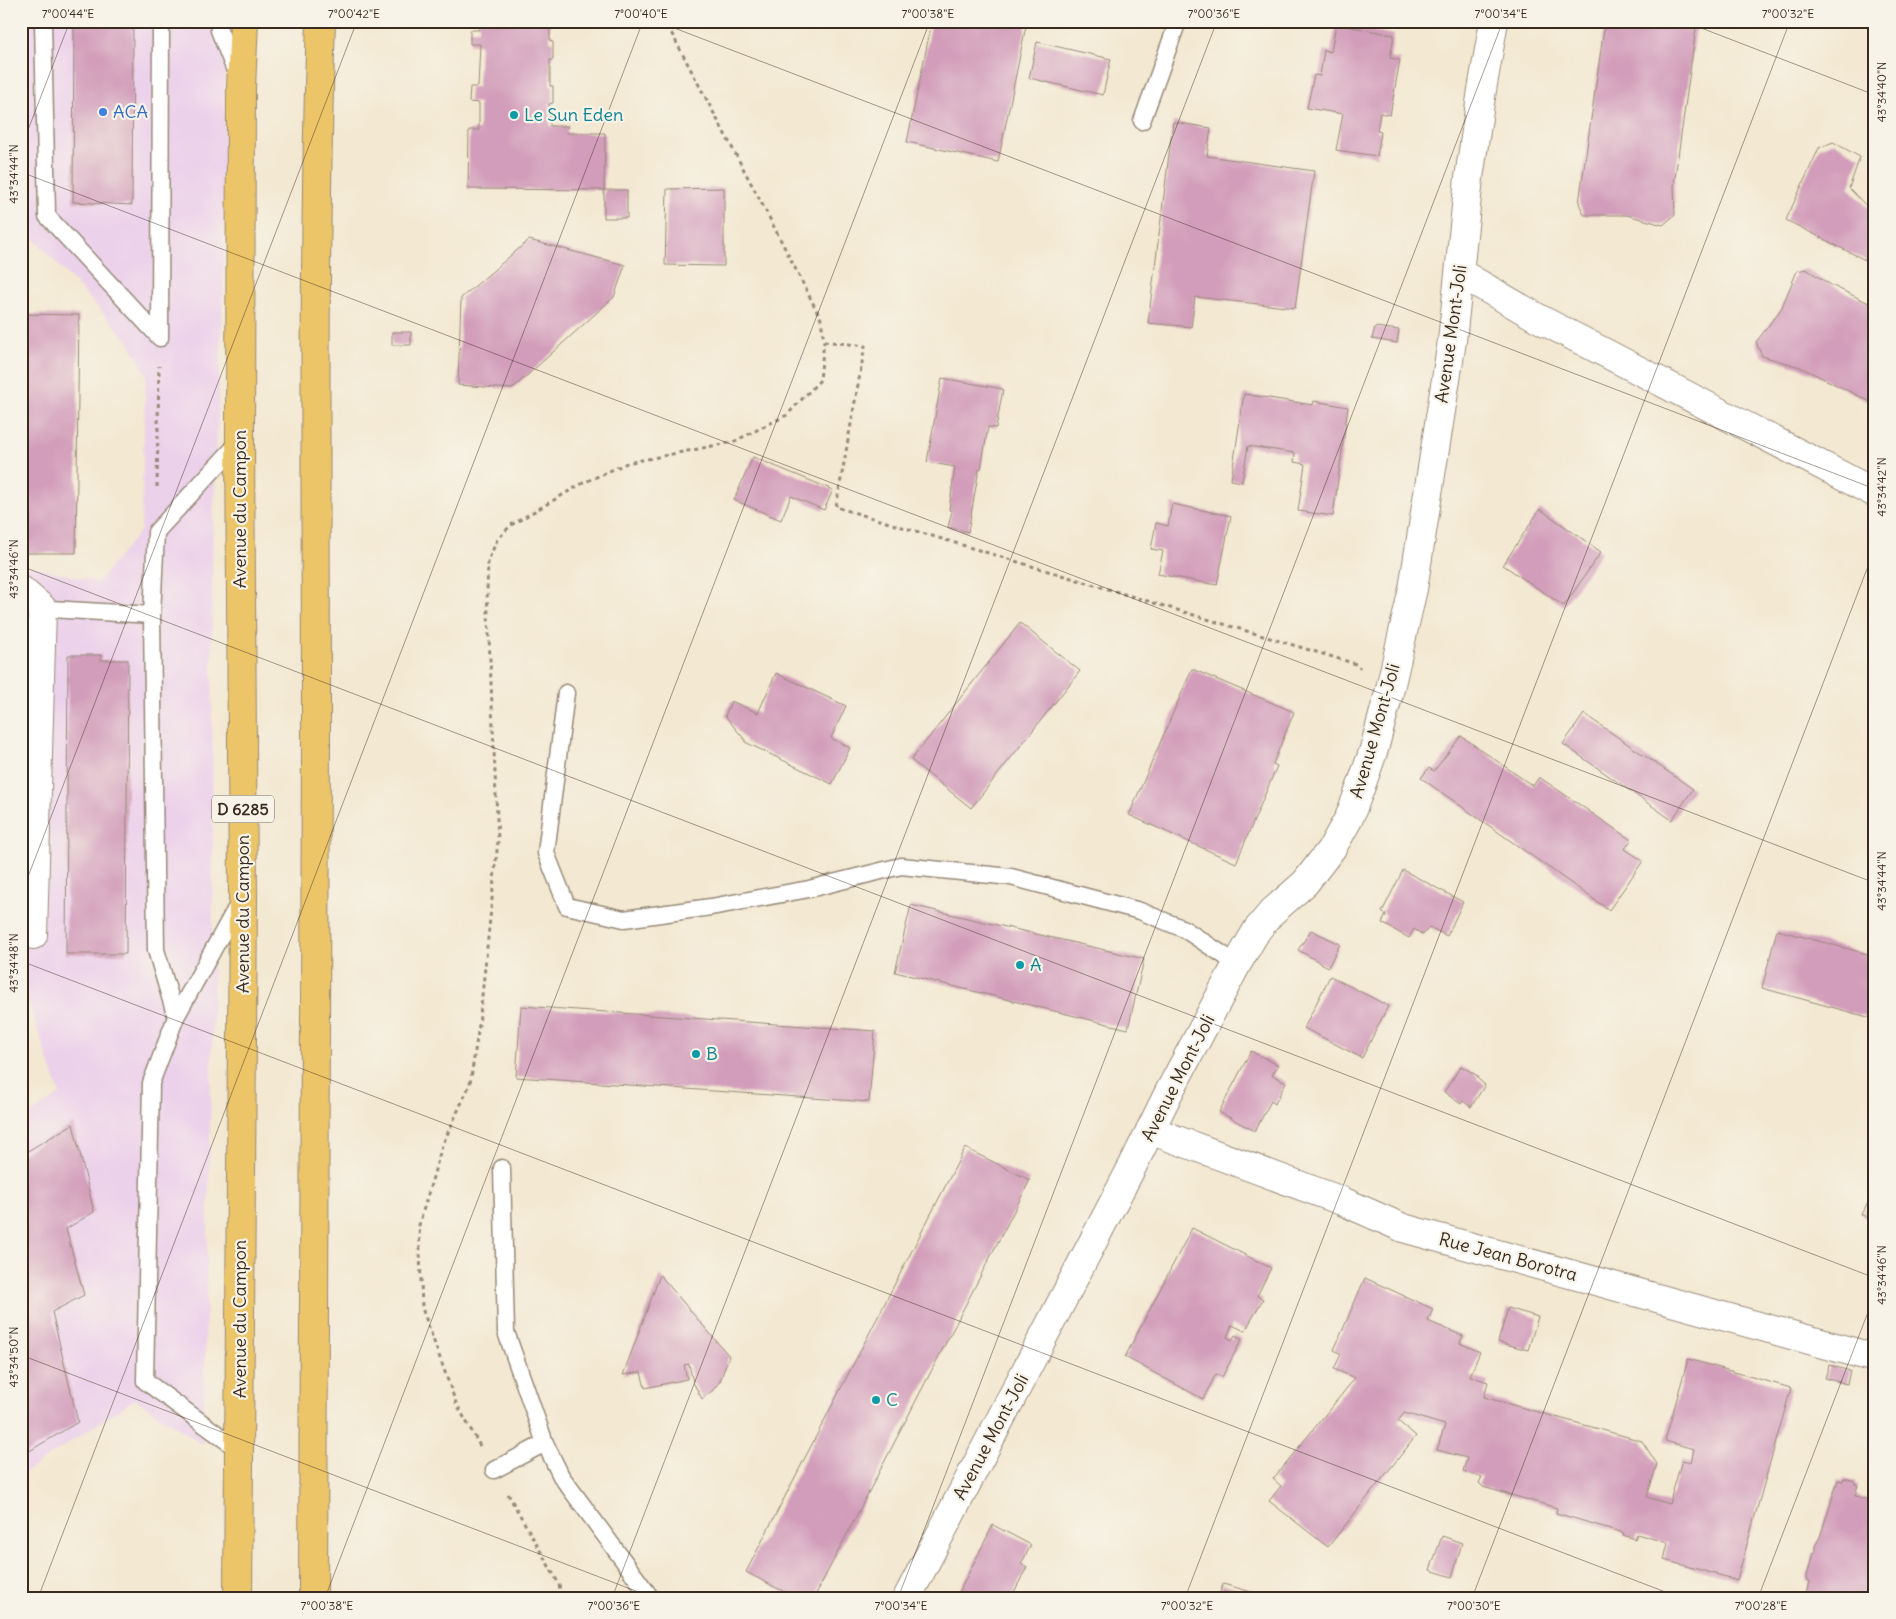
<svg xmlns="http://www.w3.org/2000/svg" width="1896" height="1619" font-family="Delius,sans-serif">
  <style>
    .built { fill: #ecd1ea }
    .building { fill: #d29dba }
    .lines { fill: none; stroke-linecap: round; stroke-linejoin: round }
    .service-casing { stroke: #978978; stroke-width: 19 }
    .minor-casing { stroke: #978978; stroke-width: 30 }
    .primary-casing { stroke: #978978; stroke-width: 30 }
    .path { stroke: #978978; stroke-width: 3; stroke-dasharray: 4 4; stroke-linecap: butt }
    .service { stroke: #fff; stroke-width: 16 }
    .minor { stroke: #fff; stroke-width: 28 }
    .primary { stroke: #edc569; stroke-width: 28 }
    .ticks { fill: none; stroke: #3b2a1e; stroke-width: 1; stroke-opacity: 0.45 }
    .shop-dot { fill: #3f7fe0; stroke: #f7f3e8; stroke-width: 2 }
    .culture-dot { fill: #0f9aa8; stroke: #f7f3e8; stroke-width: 2 }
    .labels { text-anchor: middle; stroke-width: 4.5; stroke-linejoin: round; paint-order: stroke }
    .shield { fill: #f7f3e8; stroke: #73665b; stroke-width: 1 }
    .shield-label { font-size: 16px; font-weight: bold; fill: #3b2a1e }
    .shop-label { font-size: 18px; fill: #366cbe; stroke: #f7f3e8; text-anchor: start }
    .culture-label { font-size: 18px; fill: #0d838f; stroke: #f7f3e8; text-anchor: start }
    .street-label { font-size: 18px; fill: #3b2a1e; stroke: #f7f3e8 }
    .neatline { fill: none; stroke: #3b2a1e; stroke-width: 2 }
    .ticks-label { font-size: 12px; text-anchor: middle; fill: #3b2a1e }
  </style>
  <rect width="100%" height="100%" fill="#f7f3e8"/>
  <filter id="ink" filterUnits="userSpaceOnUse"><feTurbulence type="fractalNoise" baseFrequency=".02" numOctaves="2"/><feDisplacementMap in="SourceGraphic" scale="10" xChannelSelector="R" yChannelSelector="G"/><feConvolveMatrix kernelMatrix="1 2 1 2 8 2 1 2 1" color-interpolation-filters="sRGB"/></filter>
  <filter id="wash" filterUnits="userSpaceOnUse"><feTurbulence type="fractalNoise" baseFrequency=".0096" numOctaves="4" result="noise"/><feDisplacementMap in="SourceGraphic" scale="20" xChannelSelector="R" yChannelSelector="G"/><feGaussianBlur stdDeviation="1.12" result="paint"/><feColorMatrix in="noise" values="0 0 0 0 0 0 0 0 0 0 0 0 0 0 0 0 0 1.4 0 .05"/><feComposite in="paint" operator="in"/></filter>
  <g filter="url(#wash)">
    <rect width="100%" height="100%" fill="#f3e8d1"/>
    <path class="built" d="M21 21H225L224 270 212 552 213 1002 203 1445 135 1399 21 1475V1121L60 1094 21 981V583L29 566 98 582 141 530 146 373 127 339 21 225Z"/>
    <g id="blocks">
      <path class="building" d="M74 21H133L132 205 73 202Z
        M479 21H550V41L553 42V60H550V86H553V103L549 104 550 126H568L567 133H605L604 190H627V218H604V190L468 189 469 130H479V103L469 102 470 87H478L480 44H470V30H479Z
        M932 21H1027L998 162 907 142Z
        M1605 21H1697L1674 185 1675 215 1663 225 1627 215H1584L1579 203Z
        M1336 24 1394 35 1390 58 1400 60 1390 115 1380 113 1377 131 1381 132 1377 156 1336 150 1343 114 1307 108 1314 75 1320 76 1324 50 1331 52Z
        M1037 42 1111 59 1103 95 1029 78Z
        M1173 122 1211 128 1207 156 1314 171 1295 308 1195 297 1191 327 1148 323Z
        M1833 142 1860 157 1849 188 1875 215V265L1786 220 1819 148Z
        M724 188V266L665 265 667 189Z
        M529 240 625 265 614 297 512 389 458 385 461 298Z
        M1806 269 1831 285 1875 306V404L1800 367 1762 356 1756 342 1781 309 1797 271Z
        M21 314 79 315 76 553H21Z
        M1375 327 1399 330 1397 343 1372 339Z
        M392 332H411V345H392Z
        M942 378 1003 389 996 428 988 427 981 469H979L968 532 948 527 952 511 949 510 955 467 927 462Z
        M1244 394 1313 405 1314 401 1348 407 1333 516 1298 511 1305 464 1294 462 1295 453 1248 446 1242 482 1231 480Z
        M753 457 833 490 824 510 791 496 781 520 734 500Z
        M1172 504 1231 516 1217 585 1158 574 1163 551 1151 549 1156 523 1168 526Z
        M1540 509 1601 552 1564 606 1503 565Z
        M1020 623 1080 671 971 808 911 760Z
        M68 655H101V660H128L126 954H66Z
        M1192 669 1294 712 1273 764 1277 766 1236 863 1129 815Z
        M776 673 846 706 831 738 850 748 832 784 745 742V740L725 716 731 701 758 713Z
        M1584 714 1693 789 1672 820 1563 744Z
        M1461 736 1533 786 1539 777 1631 840 1625 849 1643 861 1609 910 1421 778 1429 768 1434 771Z
        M1403 870 1463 902 1447 936 1429 927 1423 935 1414 929 1409 938 1382 923 1386 915 1382 912Z
        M911 905 1144 959 1128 1029 895 972Z
        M1311 930 1340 944 1328 967 1298 950Z
        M1777 930 1875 956V1019L1762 988Z
        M1330 976 1388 1006 1362 1058 1304 1028Z
        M521 1006 875 1031 869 1102 516 1077Z
        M1251 1051 1278 1065 1272 1075 1286 1082 1275 1104 1271 1101 1255 1131 1219 1112Z
        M1461 1066 1478 1076 1477 1078 1485 1085 1471 1107 1463 1101 1461 1104 1444 1092Z
        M73 1124 94 1212 66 1229 84 1295 52 1312 78 1422 21 1456V1155Z
        M965 1148 1030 1180 814 1598H796L746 1572Z
        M1875 1192V1223L1861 1214Z
        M1192 1228 1271 1268 1257 1296 1263 1299 1245 1331 1232 1325 1227 1337 1232 1340 1235 1335 1242 1339 1222 1377 1216 1374 1203 1399 1125 1357Z
        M660 1275 729 1356 720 1381 712 1391 702 1399 693 1382 689 1364 684 1365 687 1379 645 1388 641 1372 623 1375Z
        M1365 1278 1433 1309 1428 1321 1463 1336 1460 1343 1480 1352 1470 1376 1488 1382 1484 1397 1642 1441 1657 1464 1647 1497 1669 1504 1682 1460 1691 1462 1694 1449 1665 1441 1688 1359 1791 1388 1737 1580 1664 1560 1668 1543 1637 1534 1635 1539 1623 1535 1624 1533 1556 1513 1557 1508 1483 1487 1479 1483 1482 1477 1463 1471 1467 1458 1437 1450 1445 1425 1404 1413 1398 1421 1416 1436 1328 1547 1269 1501 1281 1486 1273 1479 1355 1378 1334 1369 1341 1354 1334 1350Z
        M1508 1308 1538 1317 1528 1350 1498 1342Z
        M1829 1365 1850 1371 1847 1384 1825 1378Z
        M1844 1478 1855 1481V1484L1858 1485 1855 1496 1875 1501V1598H1805L1809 1581 1806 1580 1813 1553H1815V1546L1820 1537 1838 1480 1843 1481Z
        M993 1525 1031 1545 1021 1564 1027 1567 1011 1598H956Z
        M1442 1536 1462 1543 1452 1577 1430 1570Z
        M1223 1584 1270 1597V1598H1218Z"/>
    </g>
  </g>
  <g filter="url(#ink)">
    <use href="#blocks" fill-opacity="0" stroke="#978978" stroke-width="1"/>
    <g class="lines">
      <g class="service-casing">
        <path id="service" d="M43 21 47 216 160 338
          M218 21 219 30 236 73
          M1142 121 1178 21
          M160 338 161 21
          M34 608 152 615
          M566 693 546 853 567 906 624 919 711 907 809 889 901 866 1011 877 1140 911 1184 929 1237 964
          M176 1017 240 901
          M502 1168 506 1332 545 1443 561 1476 651 1598
          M239 1450 145 1381 151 1083 176 1017 156 950 152 615 156 532 240 441
          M494 1470 545 1443"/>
      </g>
      <g class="minor-casing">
        <path id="minor" d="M1460 273 1538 318 1875 493
          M21 590 42 608 33 935
          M1150 1130 1342 1201 1403 1228 1875 1358
          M907 1598 1133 1165 1170 1090 1237 964 1257 930 1272 912 1305 883 1332 848 1349 818 1360 789 1374 749 1389 693 1413 589 1452 341 1469 178 1482 90 1494 21"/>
      </g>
      <g class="primary-casing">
        <path id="primary" d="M238 1598 243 895 240 441 241 88 244 21
          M313 1598C315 1310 316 1022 316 734 316 497 313 259 321 21"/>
      </g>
      <path class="path" d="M824 341 865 346 836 507 1356 664 1360 668
        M157 487 159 366
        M480 1446 456 1403 422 1308 419 1225 442 1146 470 1084 479 1025 498 841 487 591 488 561 497 540 511 525 583 483 627 463 733 442 787 415 820 380 824 341 821 319 770 219 665 21
        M508 1494 559 1584 561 1598"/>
      <use href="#service" class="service"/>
      <use href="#minor" class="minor"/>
      <use href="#primary" class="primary"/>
    </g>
  </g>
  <path class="ticks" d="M656 21 1875 489M1683 21 1875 95M21 148 70 21M21 172 1875 883M21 566 1875 1278M21 895 357 21M21 961 1681 1598M21 1355 654 1598M38 1598 643 21M325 1598 930 21M612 1598 1217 21M898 1598 1503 21M1185 1598 1790 21M1472 1598 1875 548M1758 1598 1875 1294"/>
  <circle class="shop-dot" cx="103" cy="112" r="5"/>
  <g class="culture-dot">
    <circle cx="514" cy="115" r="5"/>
    <circle cx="1020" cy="965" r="5"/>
    <circle cx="696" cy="1054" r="5"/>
    <circle cx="876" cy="1400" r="5"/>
  </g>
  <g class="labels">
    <rect class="shield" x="212" y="795.5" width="62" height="27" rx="4"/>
    <g class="shield-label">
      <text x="243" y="815">D 6285</text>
    </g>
    <g class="shop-label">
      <text x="113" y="118">ACA</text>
    </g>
    <g class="culture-label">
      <text x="524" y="121">Le Sun Eden</text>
      <text x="1030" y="971">A</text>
      <text x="706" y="1060">B</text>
      <text x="886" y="1406">C</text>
    </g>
    <g class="street-label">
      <text transform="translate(1451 334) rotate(-82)" y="6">Avenue Mont-Joli</text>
      <text transform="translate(240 509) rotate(-90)" y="6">Avenue du Campon</text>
      <text transform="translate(1375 731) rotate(-74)" y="6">Avenue Mont-Joli</text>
      <text transform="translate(243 914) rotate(-90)" y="6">Avenue du Campon</text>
      <text transform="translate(1178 1078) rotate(-63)" y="6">Avenue Mont-Joli</text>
      <text transform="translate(1508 1257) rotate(15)" y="6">Rue Jean Borotra</text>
      <text transform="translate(240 1319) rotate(-90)" y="6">Avenue du Campon</text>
      <text transform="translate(991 1437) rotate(-62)" y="6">Avenue Mont-Joli</text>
    </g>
  </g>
  <rect width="1896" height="1619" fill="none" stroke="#f7f3e8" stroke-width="55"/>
  <rect x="28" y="28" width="1840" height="1564" class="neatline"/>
  <g class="ticks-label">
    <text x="68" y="18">7°00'44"E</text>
    <text x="354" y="18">7°00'42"E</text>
    <text x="641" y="18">7°00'40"E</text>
    <text x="928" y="18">7°00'38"E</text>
    <text x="1214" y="18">7°00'36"E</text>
    <text x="1501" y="18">7°00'34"E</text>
    <text x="1788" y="18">7°00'32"E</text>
    <text transform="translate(1882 92) rotate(-90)" y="4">43°34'40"N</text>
    <text transform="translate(14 174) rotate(-90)" y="4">43°34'44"N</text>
    <text transform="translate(1882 487) rotate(-90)" y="4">43°34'42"N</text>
    <text transform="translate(14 569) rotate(-90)" y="4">43°34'46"N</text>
    <text transform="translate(1882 881) rotate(-90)" y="4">43°34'44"N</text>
    <text transform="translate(14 963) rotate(-90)" y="4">43°34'48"N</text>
    <text transform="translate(1882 1275) rotate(-90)" y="4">43°34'46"N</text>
    <text transform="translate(14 1357) rotate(-90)" y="4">43°34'50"N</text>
    <text x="327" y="1610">7°00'38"E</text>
    <text x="614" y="1610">7°00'36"E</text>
    <text x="901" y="1610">7°00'34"E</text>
    <text x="1187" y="1610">7°00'32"E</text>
    <text x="1474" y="1610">7°00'30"E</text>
    <text x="1761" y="1610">7°00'28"E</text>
  </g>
</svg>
